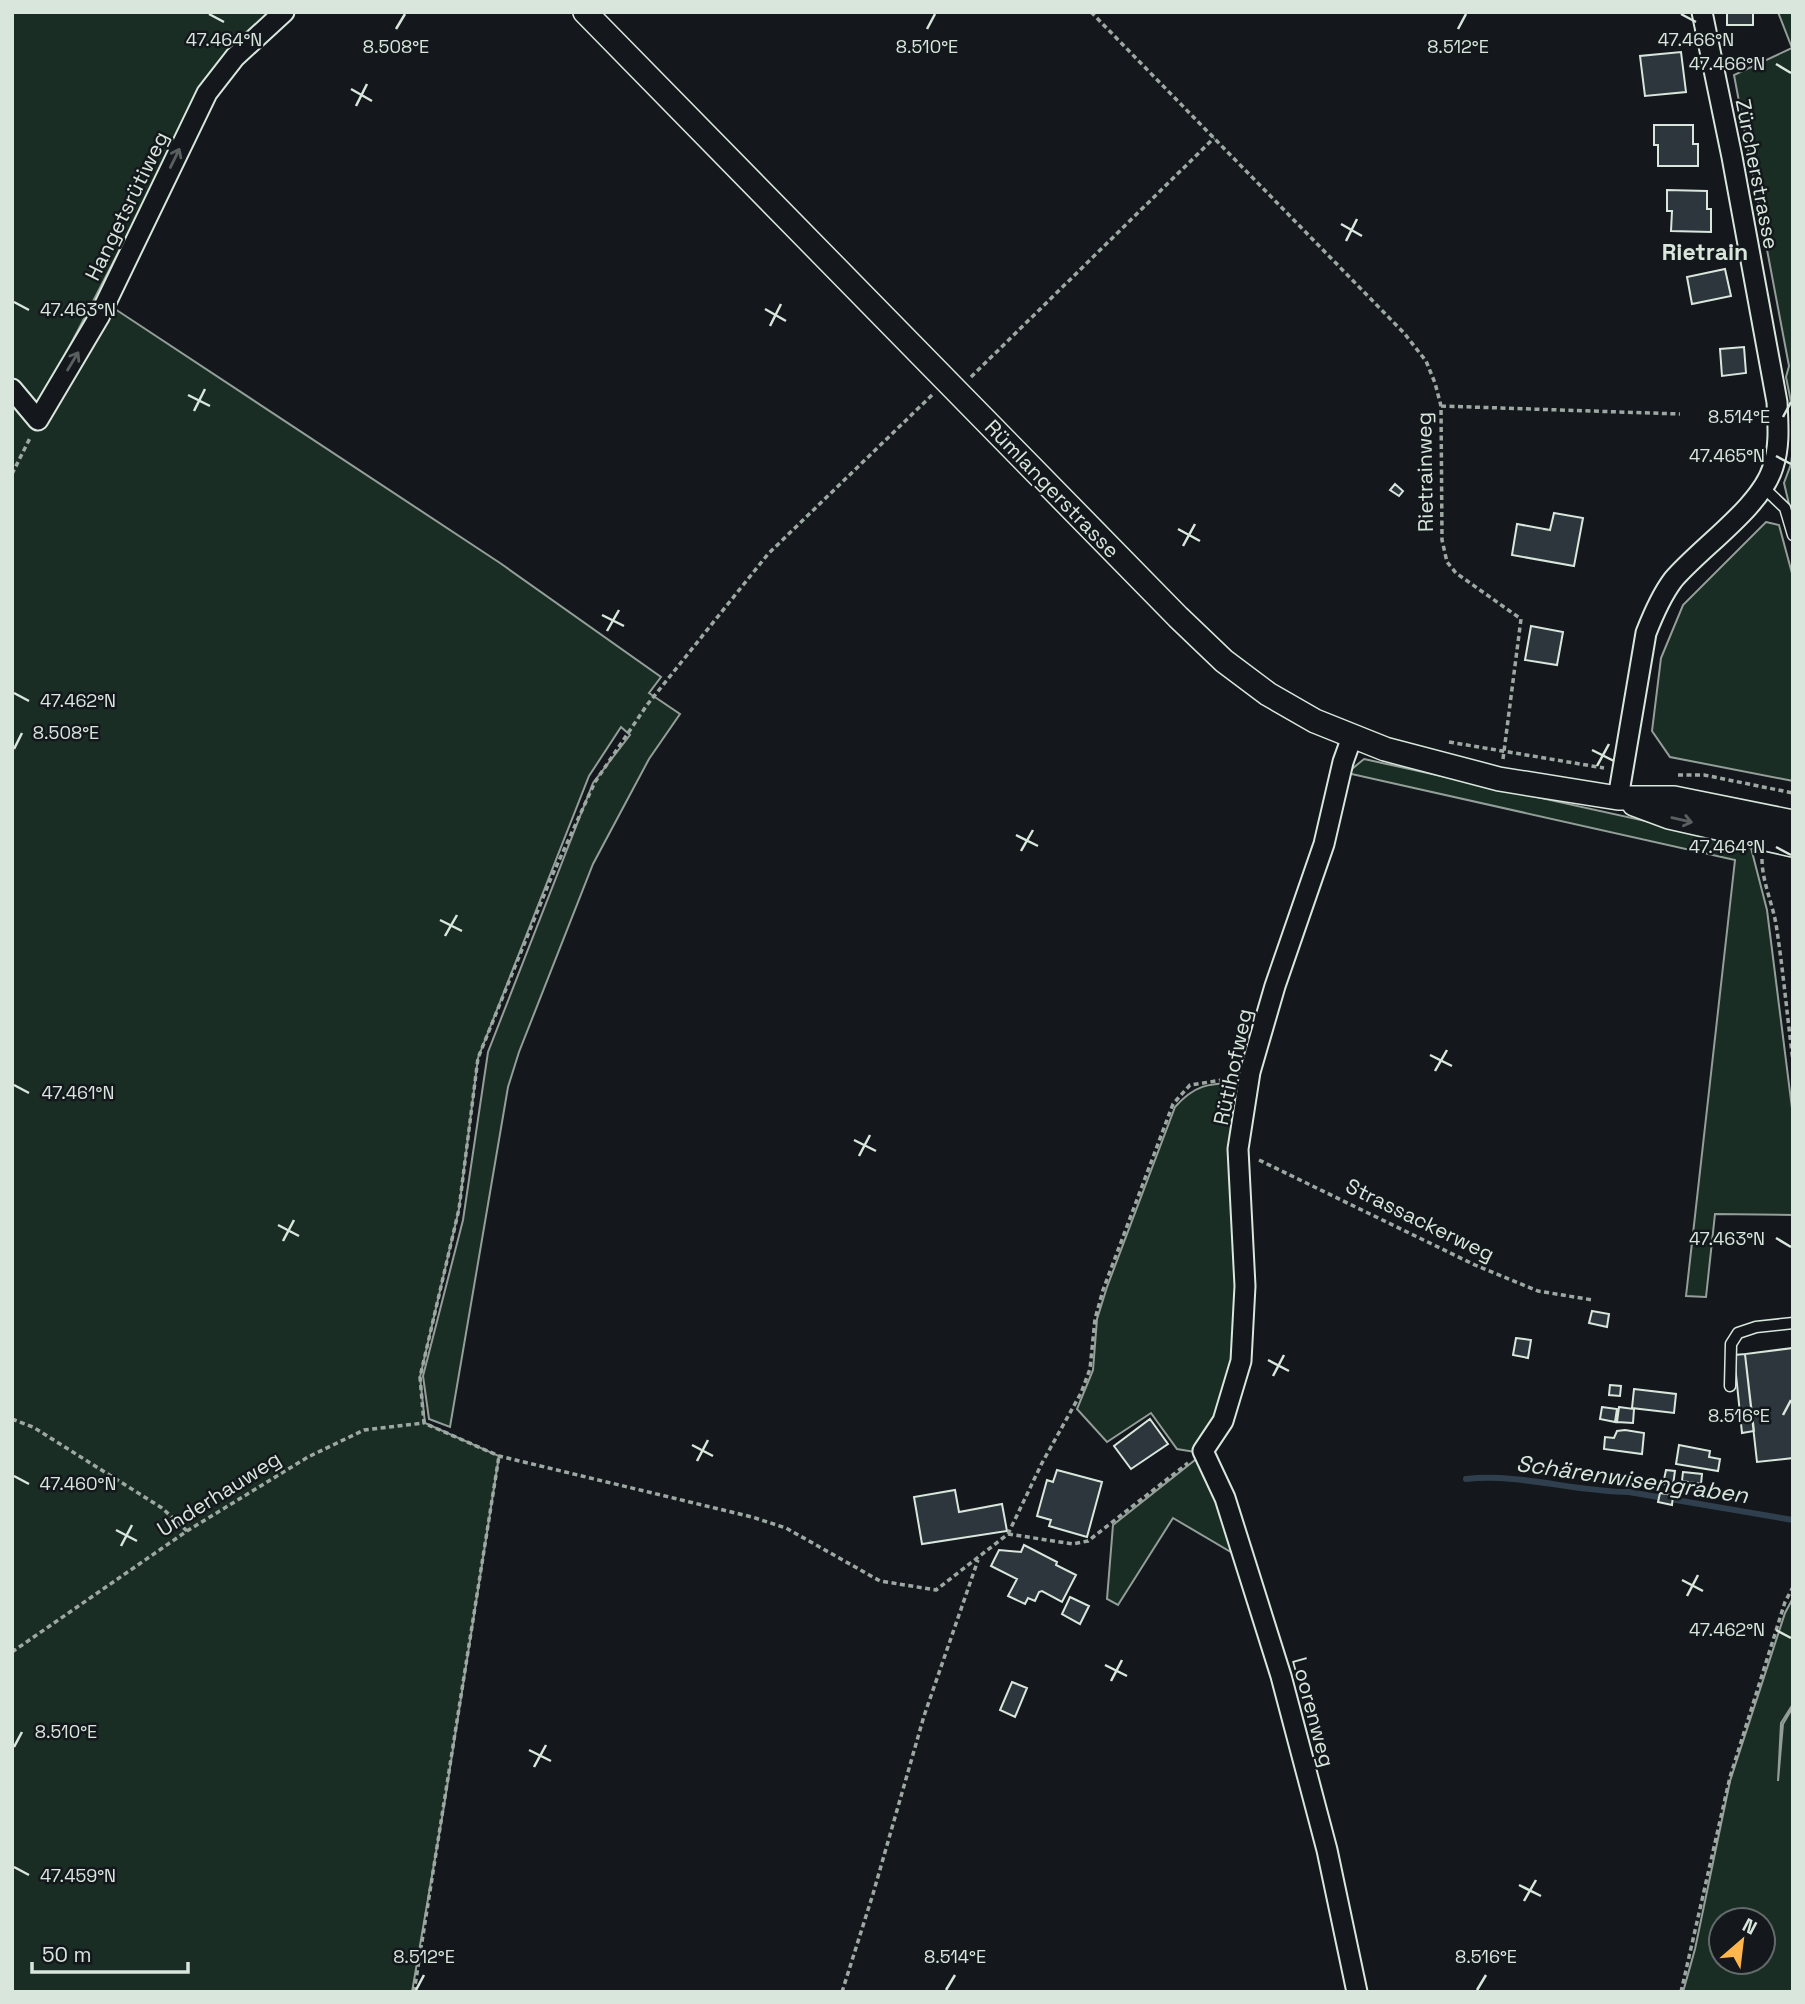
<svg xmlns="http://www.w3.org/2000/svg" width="1805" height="2004" font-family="'Space Grotesk',sans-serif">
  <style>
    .green { fill: #1a2d24; stroke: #939e99; stroke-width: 2; fill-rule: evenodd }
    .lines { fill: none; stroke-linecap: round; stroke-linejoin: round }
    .stream { stroke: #2f3f4d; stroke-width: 6 }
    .building { fill: #2c363c; stroke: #d8e6dc; stroke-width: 2 }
    .service-casing { stroke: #d8e6dc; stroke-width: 13 }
    .minor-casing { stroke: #d8e6dc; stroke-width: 23 }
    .tertiary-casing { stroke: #d8e6dc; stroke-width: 26 }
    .path { stroke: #9da8a2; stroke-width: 3.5; stroke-dasharray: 5 3.5; stroke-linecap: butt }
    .service { stroke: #14181c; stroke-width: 10 }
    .minor { stroke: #14181c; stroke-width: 19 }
    .tertiary { stroke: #14181c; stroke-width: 23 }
    .oneway { stroke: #59605f }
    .ticks { fill: none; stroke: #d8e6dc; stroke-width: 2.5 }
    .labels { text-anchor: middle; stroke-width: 5; stroke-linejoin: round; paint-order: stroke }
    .street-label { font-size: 21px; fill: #d8e6dc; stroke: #14181c }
    .neighbourhood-label { font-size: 23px; font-weight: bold; fill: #d8e6dc; stroke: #14181c }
    .water-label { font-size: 23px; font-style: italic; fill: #d8e6dc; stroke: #14181c }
    .ticks-label { font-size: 18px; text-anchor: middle; fill: #d8e6dc; stroke: #14181c; stroke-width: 5; stroke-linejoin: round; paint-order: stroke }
  </style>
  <rect width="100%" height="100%" fill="#14181c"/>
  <path class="green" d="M12 12H271L203 89 31 421 112 307 500 563 661 677 649 693 680 714 649 759 593 864 519 1052 508 1087 450 1427 429 1419 423 1376 463 1220 488 1052 593 783 630 735 621 727 589 776 478 1058 459 1209 420 1377 425 1423 499 1456 444 1806 412 1992H12Z
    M1778 12H1793V412L1786 377 1789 366 1734 75 1792 48Z
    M1793 449V521L1784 483 1791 464Z
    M1766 522 1779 525 1793 577V781L1670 757 1652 731 1661 658 1683 605Z
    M1364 759 1750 844 1767 910 1793 1116V1215L1715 1214 1706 1297 1686 1296 1735 860 1347 773Z
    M1243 1082 1238 1360 1221 1418 1195 1452 1177 1449 1151 1413 1107 1442 1077 1409 1093 1370 1097 1319 1107 1287 1175 1107C1197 1082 1212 1084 1243 1082Z
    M1204 1459 1241 1558 1173 1518 1118 1605 1107 1599 1113 1525 1195 1460Z
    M1793 1598V1704L1781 1723 1778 1781 1783 1724 1793 1707V1992H1683L1695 1949 1730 1781 1785 1613ZM1721 1920H1763V1962H1721Z"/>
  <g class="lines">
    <path class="stream" d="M1466 1479C1521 1473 1574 1492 1629 1492L1793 1520"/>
  </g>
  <path class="building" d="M1727 12H1753V25H1727Z
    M1681 52 1686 92 1645 96 1640 56Z
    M1654 125H1693V144H1698V166H1658V145H1654Z
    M1667 190 1707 191V209H1711V232L1671 231 1672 211H1667Z
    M1725 269 1731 296 1692 304 1687 277Z
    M1744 347 1746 373 1722 376 1720 349Z
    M1395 484 1403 491 1399 496 1390 490Z
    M1554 513 1583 518 1574 566 1512 555 1517 524 1550 530Z
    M1531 626 1563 632 1557 665 1525 660Z
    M1592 1311 1609 1314 1607 1327 1589 1323Z
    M1516 1338 1531 1340 1528 1358 1513 1355Z
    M1793 1348V1458L1757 1462 1745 1354Z
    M1745 1354 1754 1431 1742 1433 1734 1355Z
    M1610 1385 1621 1386 1620 1396 1609 1395Z
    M1634 1389 1676 1394 1674 1413 1632 1408Z
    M1602 1407 1617 1409 1615 1422 1600 1419Z
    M1619 1407 1634 1409 1633 1423 1617 1422Z
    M1150 1419 1168 1444 1131 1469 1114 1446Z
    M1625 1430 1644 1433 1642 1454 1604 1449 1605 1437 1614 1438 1617 1431Z
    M1679 1445 1710 1451 1709 1457 1720 1459 1718 1471 1676 1464Z
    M1057 1470 1102 1482 1087 1537 1049 1526 1051 1520 1037 1516 1047 1480 1053 1482Z
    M1666 1470 1675 1471 1673 1485 1663 1484Z
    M1683 1472 1702 1474 1701 1484 1682 1481Z
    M955 1490 959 1512 1002 1504 1007 1531 922 1544 914 1497Z
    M1660 1493 1673 1495 1672 1505 1658 1502Z
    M1024 1545 1057 1562 1056 1565 1076 1575 1062 1602 1042 1591 1039 1592 1035 1601 1028 1598 1025 1604 1008 1596 1017 1579 991 1566 999 1550 1021 1552Z
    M1070 1597 1089 1606 1080 1624 1062 1614Z
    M1012 1682 1027 1688 1015 1717 1000 1710Z"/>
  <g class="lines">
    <g class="service-casing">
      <path id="service" d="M1763 487 1785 508 1793 535
        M1730 1386 1731 1344 1738 1333 1756 1327 1793 1323"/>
    </g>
    <g class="minor-casing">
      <path id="minor" d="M12 389 38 420 99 317 207 93 235 57 284 12
        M1352 737 1343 762 1324 844 1275 986 1250 1072 1238 1149 1245 1286 1241 1361 1223 1421 1203 1451 1225 1498 1281 1676 1327 1850 1357 1992
        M1618 798 1646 633C1653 615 1661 596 1673 580 1701 547 1761 507 1773 467 1780 445 1778 425 1777 402L1732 157 1702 12"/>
    </g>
    <g class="tertiary-casing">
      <path id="tertiary" d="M585 12 1178 617 1224 661 1268 694 1315 721 1385 749 1499 779 1618 798H1674L1793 822
        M1634 804 1669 817 1793 845"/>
    </g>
    <path class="path" d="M1091 12 1404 333 1426 361 1435 383 1441 406 1442 540 1447 562 1456 573 1521 619 1503 759
      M971 377 1214 138
      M932 395 768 554 647 705 595 782 551 878 478 1058 459 1209 420 1377 424 1423 499 1456 752 1517 786 1528 880 1581 936 1590 1008 1534 1042 1463 1081 1393 1090 1369 1095 1319 1103 1290 1173 1104 1190 1085 1229 1079
      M1441 406 1680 414
      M12 474 30 438
      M1449 742 1604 768
      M1678 775H1704L1793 793
      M1762 859C1762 881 1772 902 1776 924 1783 969 1787 1015 1793 1061
      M1259 1160 1475 1265 1538 1291 1593 1300
      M12 1419 33 1427 162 1508 187 1531
      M1008 1534 1073 1544 1088 1541 1188 1463
      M12 1652 187 1531 308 1457 364 1430 424 1423
      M414 1992 499 1456
      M842 1992 873 1894 924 1716 978 1560
      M1681 1992 1730 1777 1785 1602 1793 1587"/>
    <use href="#service" class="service"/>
    <use href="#minor" class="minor"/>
    <use href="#tertiary" class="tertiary"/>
  </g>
  <defs><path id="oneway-shaft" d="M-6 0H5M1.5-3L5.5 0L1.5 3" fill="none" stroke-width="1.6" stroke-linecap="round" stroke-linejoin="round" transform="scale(1.75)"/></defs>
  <g class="oneway">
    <use href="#oneway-shaft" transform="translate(175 158) rotate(-64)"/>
    <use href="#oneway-shaft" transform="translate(73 361) rotate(-59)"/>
    <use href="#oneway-shaft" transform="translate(1682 820) rotate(13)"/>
  </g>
  <path class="ticks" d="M209 14 224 22M1681 14 1696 22M396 29 405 14M927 29 935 14M1458 29 1466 14M1776 64 1791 73M351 89 372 101M356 106 367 84M1341 224 1362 236M1346 241 1357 219M14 302 29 310M765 309 786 321M770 326 781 304M188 395 210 406M194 411 205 389M1783 417 1791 402M1776 456 1791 464M1178 529 1200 541M1183 546 1195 524M602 615 624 626M607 631 619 610M14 693 29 701M14 749 22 733M1592 750 1614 761M1597 766 1609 744M1016 835 1038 846M1776 847 1791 855M1021 851 1033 830M440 920 462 931M445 936 457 915M1430 1055 1452 1066M1435 1071 1447 1050M14 1085 29 1093M854 1140 876 1151M859 1156 870 1135M278 1225 299 1236M1776 1238 1791 1247M283 1241 294 1220M1268 1360 1289 1371M1273 1376 1284 1355M1783 1415 1791 1400M692 1445 713 1456M697 1461 708 1440M14 1476 29 1484M116 1530 137 1541M121 1546 132 1525M1682 1580 1703 1591M1687 1596 1698 1575M1776 1630 1791 1638M1105 1665 1127 1676M1111 1681 1122 1660M14 1747 22 1732M529 1750 551 1761M534 1767 546 1745M14 1867 29 1875M1519 1885 1541 1896M1524 1901 1536 1880M416 1990 424 1975M946 1990 955 1975M1477 1990 1486 1975"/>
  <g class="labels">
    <g class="street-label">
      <text transform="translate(1757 174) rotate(79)" y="7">Zürcherstrasse</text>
      <text transform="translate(127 206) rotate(-64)" y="7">Hangetsrütiweg</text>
      <text transform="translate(1425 472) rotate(-91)" y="7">Rietrainweg</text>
      <text transform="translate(1052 489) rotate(46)" y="7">Rümlangerstrasse</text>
      <text transform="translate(1233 1067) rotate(-78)" y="7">Rütihofweg</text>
      <text transform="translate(1420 1220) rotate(26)" y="7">Strassackerweg</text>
      <text transform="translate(219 1494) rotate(-32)" y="7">Underhauweg</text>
      <text transform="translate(1313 1712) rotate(75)" y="7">Loorenweg</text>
    </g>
    <g class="neighbourhood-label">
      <text x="1705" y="260">Rietrain</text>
    </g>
    <g class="water-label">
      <text transform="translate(1632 1479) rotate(8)" y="8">Schärenwisengraben</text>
    </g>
  </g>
  <g class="ticks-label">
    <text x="1696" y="46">47.466°N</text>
    <text x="224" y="46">47.464°N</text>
    <text x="396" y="53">8.508°E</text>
    <text x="927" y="53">8.510°E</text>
    <text x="1458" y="53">8.512°E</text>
    <text x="1727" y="70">47.466°N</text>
    <text x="78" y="316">47.463°N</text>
    <text x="1739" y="423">8.514°E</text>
    <text x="1727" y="462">47.465°N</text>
    <text x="78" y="707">47.462°N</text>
    <text x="66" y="739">8.508°E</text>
    <text x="1727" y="853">47.464°N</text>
    <text x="78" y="1099">47.461°N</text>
    <text x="1727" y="1245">47.463°N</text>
    <text x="1739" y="1422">8.516°E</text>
    <text x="78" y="1490">47.460°N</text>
    <text x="1727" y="1636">47.462°N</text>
    <text x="66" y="1738">8.510°E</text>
    <text x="78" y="1882">47.459°N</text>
    <text x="424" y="1963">8.512°E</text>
    <text x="955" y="1963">8.514°E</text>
    <text x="1486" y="1963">8.516°E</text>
  </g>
  <rect width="1805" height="2004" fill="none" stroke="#d8e6dc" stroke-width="28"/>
  <g transform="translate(1742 1941) rotate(28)"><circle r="33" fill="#14181c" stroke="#626a69" stroke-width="2"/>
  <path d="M0-5L12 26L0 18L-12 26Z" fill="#ffb74d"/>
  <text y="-10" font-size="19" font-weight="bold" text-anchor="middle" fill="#d8e6dc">N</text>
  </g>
  <path d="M32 1962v10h156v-10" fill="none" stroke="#d8e6dc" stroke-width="3.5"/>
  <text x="42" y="1962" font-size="21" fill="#d8e6dc" stroke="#14181c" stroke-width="5" paint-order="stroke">50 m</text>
</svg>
